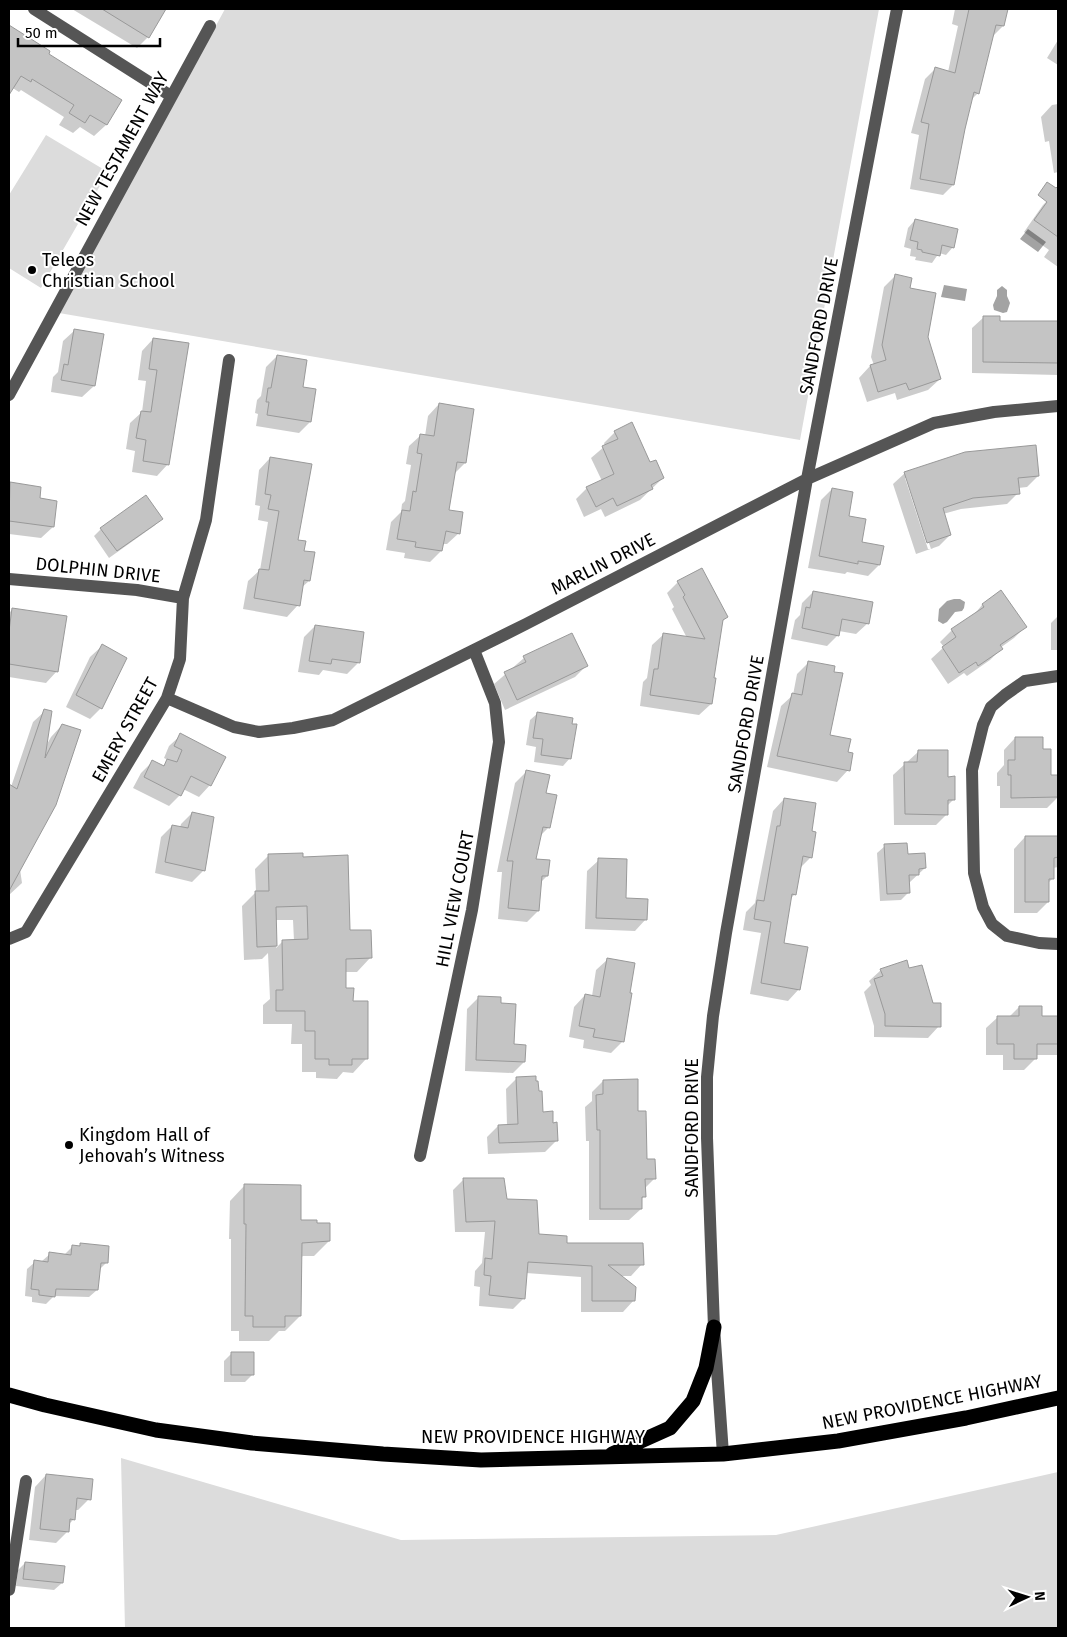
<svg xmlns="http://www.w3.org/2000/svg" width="1067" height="1637" font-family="'Fira Sans',sans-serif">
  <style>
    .green { fill: #dcdcdc }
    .water { fill: #a3a3a3 }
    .shadow { fill: #0003; fill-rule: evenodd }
    .building { fill: #c4c4c4; stroke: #999 }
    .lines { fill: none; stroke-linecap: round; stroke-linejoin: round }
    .minor { stroke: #555; stroke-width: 12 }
    .highway { stroke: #000; stroke-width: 15 }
    .poi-dot { fill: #000; stroke: #fff; stroke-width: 2 }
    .labels { text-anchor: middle; stroke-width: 4; stroke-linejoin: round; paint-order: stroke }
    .street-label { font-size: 18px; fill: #000; stroke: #fff }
    .poi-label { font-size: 18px; fill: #000; stroke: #fff; text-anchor: start }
  </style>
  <rect width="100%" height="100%" fill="#fff"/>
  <path class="green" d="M225 9H879L800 440 59 313Z
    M46 135 108 172 41 288 9 268V195Z
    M121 1458 401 1540 776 1535 1058 1472V1628H125Z"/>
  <path class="water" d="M1028 229 1046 242 1038 252 1020 239Z
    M944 285 967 289 965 301 941 297Z
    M1002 286 1007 290V296L1010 303 1007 312 1003 313 994 310 993 305 997 296V290Z
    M954 599H960L965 602 964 608 962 611 955 612 947 622 943 624 938 621 939 609 947 601Z"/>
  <path class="shadow" d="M72 9H165L148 37 137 48Z
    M955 9H1002L1003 26 992 37 978 93 971 100 953 185 943 195 910 189 919 135 911 133 925 79 935 69 948 72 958 26 952 24Z
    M13 29 47 54 121 100 106 125 94 136 80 127 73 133 59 125 64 117 21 90 19 92 11 87 9 89V32Z
    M1058 40V65L1047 58Z
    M1058 104V172L1054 173 1049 141 1045 142 1041 117 1052 105Z
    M1054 194 1058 197V267L1044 257 1049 250 1024 232 1043 205Z
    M915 220 953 247 946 255 939 253 932 263 915 260 916 257 910 256 911 249 904 247 908 228Z
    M895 276 909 289 940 379 928 390 897 400 895 393 867 402 859 378 870 366 874 365 871 357 884 287Z
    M984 317 998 322H1058V375L972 373V328Z
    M75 330 102 335 94 386 82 397 51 392 53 377 58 372 63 341Z
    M153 339 187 344 168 464 157 476 132 472 135 451 126 449 130 423 142 412 146 381 138 380 142 351Z
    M277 356 302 388 310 422 299 433 256 426 258 414 255 413 257 400 261 396 266 367Z
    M439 404 465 463 454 474 448 511 459 533 447 544H442L441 551 430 562 404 558 405 553 386 550 391 522 401 512 402 504 405 501 411 465 406 464 409 446 421 435 425 436 428 416Z
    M615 432 663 478 640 500 605 517 601 509 584 517 576 499 587 488 602 481 591 458 605 446 604 443Z
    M270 458 297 541 303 552 309 581 301 588 298 605 287 617 243 609 248 581 260 570 268 522 258 520 260 506 255 505 259 470Z
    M905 473 1038 476 1027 487 1018 488V493L1007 504 961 509 943 514 950 535 939 546 916 554 893 484ZM905 478H907L931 549H928Z
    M10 484 38 500 53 527 41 538 9 534V485Z
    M832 489 860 543 879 565 868 576 847 572 845 574 808 568 821 500Z
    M161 519 154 526 109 558 94 536 101 529Z
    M678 582 726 617 721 623 713 679 711 704 699 715 640 706 643 682 647 678 652 645 664 634 687 638 672 609 674 607 667 593Z
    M813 592 868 623 856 634 839 631 838 635 827 646 791 639 795 620 800 615 802 603Z
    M1001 592 1025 627 1014 638 1000 648 1001 649 990 660 967 676 964 673 948 684 931 659 944 647 940 642 952 630 972 617 982 605Z
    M13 609 57 671 46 683 9 677V613Z
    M1058 616V650H1051V623Z
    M315 626 358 663 347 674 323 670 319 675 298 672 304 637Z
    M102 646 101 708 90 719 66 707 90 657Z
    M524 658 586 666 575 677 505 710 494 684Z
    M809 662 829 736 847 753 848 770 837 782 767 767 781 706 793 695 797 674Z
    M45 711 46 746 51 737 62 725 20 869 22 883 9 895V860L11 859 9 858V786L11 787 33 722Z
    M538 713 571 725 570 758 563 766 534 762 536 747 526 745 530 720Z
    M181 735 210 785 199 797 183 789 180 795 169 806 133 788 141 773 152 762 162 767 168 760 164 758 169 746Z
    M1015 738 1042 751 1058 797 1047 808H1000V786H997V773L1004 765V750Z
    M918 752 947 778 954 799 947 806V814L936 825H894L893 775Z
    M526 772 545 794 549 827 540 836 535 860 547 876 541 882 538 911 527 922 498 919 502 872H497L515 783Z
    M784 799 810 832 811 857 799 869 795 894 790 899 782 944 799 989 788 1001 750 994 761 933 743 930 746 912 755 903 773 811Z
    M192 813 204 870 192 882 155 873 161 837 172 826 180 828 181 824Z
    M1025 837H1058V867L1053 868V878L1048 883V902L1037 913H1014V849Z
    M885 846 907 855 925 868 910 882H908L909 892 901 900 880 901 877 853Z
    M269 855 302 858 349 932 370 958 357 972H345V989L352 1002 366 1059 353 1073 343 1072 337 1079 316 1078V1072H302V1044H291L292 1024H263V1005L270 999 268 953 262 959 244 960 242 906 256 892 255 869ZM275 920H293L294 941 282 942 276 948Z
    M599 860 625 899 646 919 635 931 585 929 587 871Z
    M608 959 623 1041 611 1053 583 1048 584 1040 569 1037 574 1007 585 995 592 996 596 970Z
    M881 970H909L939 1026 928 1038 874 1037V1026L864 992 871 985 869 981Z
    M478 998 524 1062 513 1073 465 1071 467 1009Z
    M1019 1007 1041 1017H1058V1055H1036V1058L1024 1070H1003V1055H986V1028L998 1017H1009Z
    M517 1078 542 1113 552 1124 557 1140 545 1152 488 1154 487 1137 498 1126H507L506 1089Z
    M603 1081 637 1112 646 1160 654 1179 644 1189V1196L641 1200V1209L629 1220H589V1141H586L585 1107 592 1101V1092Z
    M464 1179 506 1200 538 1235 565 1244 642 1264 631 1276H620L634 1300 623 1312H581V1277L526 1273 524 1298 513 1309 479 1306 480 1287 474 1286 475 1271 482 1263 485 1232H455L453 1190Z
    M245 1185 329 1241 314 1256H303L300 1258V1316L285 1331H279L269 1341H239V1331H231V1239H229L230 1201Z
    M80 1245 106 1263 98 1271 97 1290 89 1297 54 1296 46 1304 32 1302V1297L25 1296 27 1269 35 1262 42 1261 50 1254H65L72 1247H78Z
    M232 1353 252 1375 245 1382H224V1361Z
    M46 1475 89 1499 78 1510H75L74 1519 68 1525V1531L56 1543 29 1540 35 1487Z
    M25 1563 62 1583 54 1590 16 1586 18 1570Z"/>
  <path class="building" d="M102 9H166L149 38Z
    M969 9H1008L1004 26 996 25 979 94 974 92 965 129 954 185 920 179 929 124 921 122 935 67 955 73Z
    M9 25 50 51 49 54 122 100 107 125 90 115 85 123 69 113 74 105 32 79 31 82 21 76 9 95Z
    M1047 182 1056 188 1058 186V237L1034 220 1047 202 1038 195Z
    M915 219 958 229 954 248 942 245 940 256 922 252V250L917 249 918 242 910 240Z
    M895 274 912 278 910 288 936 293 928 337 941 379 909 390 906 383 878 392 870 365 886 360 882 345Z
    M983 316H1000V321H1058V363L983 362Z
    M74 329 104 334 95 386 61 380 64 364 68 365Z
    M153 338 189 343 169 465 143 461 146 440 136 438 141 411 151 412 157 370 149 369Z
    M277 355 307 360 303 387 316 389 311 422 267 415 269 402H266L268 388H271Z
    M439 403 474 409 466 463 457 462 449 510 463 512 460 534 446 531 442 551 415 547 416 542 397 539 402 510 410 511 413 491 416 492 422 454 417 453 420 434 434 436Z
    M632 422 650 462 656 460 664 478 651 485 653 489 617 506 613 498 596 507 586 487 614 474 602 446 618 439 614 431Z
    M1036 445 1039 476 1018 478 1020 494 973 498 943 508 951 535 927 543 904 472 965 452Z
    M270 457 312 464 298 540 306 541 304 551 315 552 310 581 304 580 300 606 254 598 259 569 269 570 279 511 268 509 271 495 265 494Z
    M10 482 41 487 40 498 57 501 54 527 9 521Z
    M832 488 853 492 849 516 866 519 862 542 884 546 880 565 858 561V564L819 556Z
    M146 495 163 519 117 551 100 528Z
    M702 568 728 617 723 620 714 678H716L712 704 650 695 654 669H658L663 633 705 639 683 597 685 595 677 581Z
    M1001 590 1027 627 1000 645 1003 649 978 666 976 662 959 673 942 647 956 637 951 629 984 607 982 604Z
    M813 591 873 602 869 624 842 619 839 636 802 628 806 607 810 608Z
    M12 608 67 616 58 672 9 664V631Z
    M315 625 364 632 360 663 332 659 331 664 309 661Z
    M572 633 588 666 517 700 504 672 526 662 523 656Z
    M102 644 127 658 102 709 76 695Z
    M808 661 835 666 834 672 843 673 830 735 851 739 848 752 853 753 850 771 777 756 792 693 802 695Z
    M44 709 52 711 45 758 62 724 81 730 56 805 9 891V784L17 789Z
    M537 712 573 718 572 724H577L571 759 541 755 543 739 533 738Z
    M180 733 226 757 211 786 191 776 181 796 144 777 152 760 164 766 167 759 177 762 182 750 174 746Z
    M1015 737H1043V749H1051V775H1058V797L1011 798V775H1008V760H1015Z
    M918 750H948V777L955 776V800H948V815L905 814 904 762H917Z
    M526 770 550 775 546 793 557 795 550 828 543 827 536 859 550 860 548 876H542L539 911 508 908 513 861H507Z
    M784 798 816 803 812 831 816 832 812 858 803 856 796 895 792 894 784 943 808 947 800 990 761 983 771 922 754 919 757 900 764 901 777 826H780Z
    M192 812 214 817 205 871 165 862 172 825 188 828Z
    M1025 836H1058V857L1054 858V879H1049V902H1025Z
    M907 843 908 854 925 853 926 868 919 869V875H909L910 893 887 894 884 844Z
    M303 853V857L348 855 350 930H371L372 958 346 959V988H354L353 1001H368V1059H352V1065H329V1059H315V1031H305V1011H276V990H283L282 940 308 939 307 906 276 907 277 946 257 947 255 891H269L268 854Z
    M598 858 627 859 626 898 648 899 647 920 596 918Z
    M607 958 635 963 630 993H632L624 1042 593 1037 595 1029 579 1026 585 994 600 997Z
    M907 960 909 968 922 965 933 1003H941V1027L885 1026V1014L874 979 883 976 880 969Z
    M478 996 501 997V1003L516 1004 514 1044 526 1045 525 1062 476 1060Z
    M1019 1006H1042V1016H1058V1044H1037V1059H1014V1044H997V1016H1019Z
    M536 1076V1081H538L539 1091H542L543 1112 553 1111V1123L557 1122 558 1141 499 1143 498 1125 518 1124 516 1077Z
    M638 1079V1111H646L647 1159H655L656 1179H645L646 1197H642V1209H600V1130H597L596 1095 603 1094V1080Z
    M463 1178H504L507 1199 537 1200 539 1234 567 1236V1243H643L644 1265H608L636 1287 635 1301H592V1266L528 1262 525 1299 489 1295 491 1276 484 1275 485 1258 492 1259 495 1221 466 1222Z
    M244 1184 301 1185V1220H317V1223H330V1241L302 1243 301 1316H285V1327H253V1316H245L246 1224H244Z
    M80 1243 109 1246 108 1263H101L98 1290 56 1289 55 1297 39 1295V1290L31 1289 34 1260 48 1262 49 1252 71 1255 72 1245 80 1246Z
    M231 1352H254V1375H231Z
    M46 1474 93 1479 91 1500 77 1498 75 1520 70 1519 69 1532 40 1529Z
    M25 1562 65 1566 63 1583 23 1579Z"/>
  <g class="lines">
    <path class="minor" d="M34 9 171 96
      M9 395 210 26
      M9 579 137 590 183 598
      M1058 676 1025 681 1005 695 991 707 983 725 972 770 974 873 983 907 992 924 1007 936 1039 943 1058 944
      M167 698 234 727 259 732 293 728 333 720 526 624 807 479 934 423 994 412 1058 406
      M9 939 26 932 167 698 180 659 183 598 206 520 229 360
      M420 1156 472 910 499 742 495 703 474 650
      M723 1454 714 1327 707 1138V1077L713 1016 726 933 807 479 897 9
      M9 1590 26 1481"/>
    <path class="highway" d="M9 1395 45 1405 156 1430 252 1443 383 1454 481 1460 723 1454 838 1441 966 1418 1058 1398
      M612 1454 670 1428 693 1401 706 1368 714 1327"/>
  </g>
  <g class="poi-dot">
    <circle cx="32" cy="270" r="5"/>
    <circle cx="69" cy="1145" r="5"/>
  </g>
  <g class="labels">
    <g class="street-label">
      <text transform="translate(122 149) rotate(-61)" y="6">NEW TESTAMENT WAY</text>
      <text transform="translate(819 326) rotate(-79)" y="6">SANDFORD DRIVE</text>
      <text transform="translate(603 564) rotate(-27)" y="6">MARLIN DRIVE</text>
      <text transform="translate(98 570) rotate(6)" y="6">DOLPHIN DRIVE</text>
      <text transform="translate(746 724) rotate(-80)" y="6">SANDFORD DRIVE</text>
      <text transform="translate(125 730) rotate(-61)" y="6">EMERY STREET</text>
      <text transform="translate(455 899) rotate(-79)" y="6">HILL VIEW COURT</text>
      <text transform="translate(692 1128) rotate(-90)" y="6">SANDFORD DRIVE</text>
      <text transform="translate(932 1402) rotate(-11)" y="6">NEW PROVIDENCE HIGHWAY</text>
      <text x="533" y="1443">NEW PROVIDENCE HIGHWAY</text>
    </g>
    <g class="poi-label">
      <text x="42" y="266">Teleos<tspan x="42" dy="21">Christian School</tspan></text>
      <text x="79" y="1141">Kingdom Hall of<tspan x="79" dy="21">Jehovah’s Witness</tspan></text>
    </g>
  </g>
  <rect width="1067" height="1637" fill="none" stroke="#000000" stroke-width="20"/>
  <g transform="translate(1027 1597) rotate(86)" stroke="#ffffff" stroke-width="4" paint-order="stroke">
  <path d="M0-4L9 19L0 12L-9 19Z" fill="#000000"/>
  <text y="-8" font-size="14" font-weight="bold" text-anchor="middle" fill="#000000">N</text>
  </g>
  <path d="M18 38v8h142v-8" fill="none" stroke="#000000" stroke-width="2.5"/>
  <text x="25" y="38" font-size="15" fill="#000000" stroke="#ffffff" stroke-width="4" paint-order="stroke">50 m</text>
</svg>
